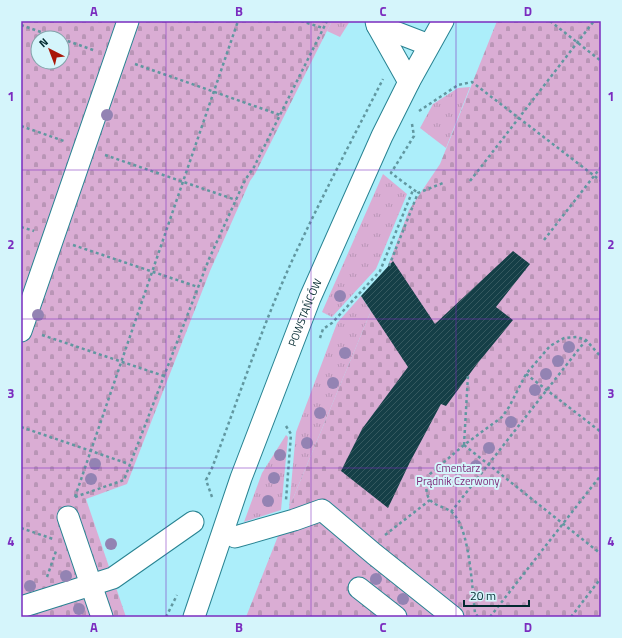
<svg xmlns="http://www.w3.org/2000/svg" width="622" height="638" font-family="'Titillium Web',sans-serif">
  <style>
    .grass { fill: url(#grass-tufts) }
    .cemetery { fill: url(#cemetery-stones); fill-rule: evenodd }
    .building { fill: url(#building-hatch) }
    .lines { fill: none; stroke-linecap: round; stroke-linejoin: round }
    .minor-casing { stroke: #288392; stroke-width: 23 }
    .path { stroke: #6197a0; stroke-width: 2.5; stroke-dasharray: 3 3; stroke-linecap: butt }
    .minor { stroke: #fff; stroke-width: 21 }
    .tree { fill: #9383b3 }
    .grid { fill: none; stroke: #7b2cbf; stroke-width: 1; stroke-opacity: 0.55 }
    .labels { text-anchor: middle; stroke-width: 4; stroke-linejoin: round; paint-order: stroke }
    .street-label { font-size: 11px; fill: #032a30; stroke: #d5f5fb }
    .park-label { font-size: 11px; fill: #7e2b79; stroke: #d5f5fb }
    .neatline { fill: none; stroke: #7b2cbf; stroke-width: 1.5 }
    .grid-label { font-size: 13px; text-anchor: middle; font-weight: bold; fill: #7b2cbf }
  </style>
  <defs>
    <pattern id="grass-tufts" width="24" height="20" patternUnits="userSpaceOnUse"><rect width="24" height="20" fill="#daadd4"/><path d="M3 7l-1-3M5 7V3M7 7l1-3M15 17l-1-3M17 17v-4M19 17l1-3" fill="none" stroke="#b995b6"/></pattern>
    <pattern id="cemetery-stones" width="16" height="16" patternUnits="userSpaceOnUse"><rect width="16" height="16" fill="#daadd4"/><path d="M2 7V4a2 2 0 0 1 4 0v3zM10 15v-3a2 2 0 0 1 4 0v3z" fill="#b995b6"/></pattern>
    <pattern id="building-hatch" width="6" height="6" patternUnits="userSpaceOnUse"><rect width="6" height="6" fill="#153f47"/><path d="M-1 1l2-2M0 6l6-6M5 7l2-2" fill="none" stroke="#35595f"/></pattern>
  </defs>
  <rect width="100%" height="100%" fill="#aceefa"/>
  <path class="grass" d="M332 21H350L340 37 327 31Z
    M470 87 446 148 420 128 433 104 458 88Z
    M383 174 407 194 376 269 332 317 322 312Z
    M361 296 371 311 289 508 296 432 337 323Z
    M286 435 288 437 281 510 244 522 262 473Z"/>
  <path class="cemetery" d="M21 21H332L255 174 250 181 210 271 127 484 86 499 126 617H21ZM38 38H62V62H38Z
    M497 21H601V617H246L278 536 297 530 289 508 371 311 409 210 440 164Z"/>
  <path class="building" d="M513 251 530 264 496 307 513 320 477 364 446 406 441 404 410 462 388 508 341 471 362 429 408 367 361 296 393 261 435 324Z"/>
  <g class="lines">
    <g class="minor-casing">
      <g id="minor">
        <path d="M376 21 377 25 409 82"/>
        <path d="M377 25 429 45"/>
        <path d="M21 331 128 21"/>
        <path d="M68 517 102 617"/>
        <path d="M235 537 294 520 322 510 374 554 453 617"/>
        <path d="M359 588 396 617"/>
        <path d="M21 607 113 578 193 522"/>
        <path id="s1" d="M194 617 241 478 310 298 382 136 409 82 443 21"/>
      </g>
    </g>
    <path class="path" d="M301 21 323 28
      M550 21 601 61
      M21 23 22 21
      M21 25 58 38
      M62 39 96 51
      M135 64 280 115
      M419 111 458 85 472 82 601 181
      M412 124 414 136 391 173 418 193
      M21 126 64 141
      M105 155 236 200
      M470 181 594 21
      M21 227 34 231
      M544 240 601 167
      M73 245 198 287
      M389 266 418 193 443 183
      M42 335 164 376
      M320 338 323 329 332 323 380 271 413 190
      M526 374 601 432
      M286 426 291 434 286 500
      M21 427 129 464
      M464 445 601 554
      M464 445 468 375
      M75 497 238 21
      M75 497 124 480 209 259 245 180 254 167 327 21
      M212 497 206 480 212 468C238 400 261 329 291 263 320 200 352 140 383 79
      M451 512 586 340
      M21 528 53 539
      M385 535 430 500
      M47 577 56 551
      M166 617 177 595
      M478 617 475 613C472 588 470 536 456 517 451 509 443 508 435 504 424 498 425 484 430 474L464 445 502 417 509 407 526 374 550 346 564 338 577 337 586 340 601 357
      M490 617 601 475
      M571 617 601 578"/>
    <use href="#minor" class="minor"/>
  </g>
  <g class="tree">
    <circle cx="107" cy="115" r="6"/>
    <circle cx="340" cy="296" r="6"/>
    <circle cx="38" cy="315" r="6"/>
    <circle cx="569" cy="347" r="6"/>
    <circle cx="345" cy="353" r="6"/>
    <circle cx="558" cy="361" r="6"/>
    <circle cx="546" cy="374" r="6"/>
    <circle cx="333" cy="383" r="6"/>
    <circle cx="535" cy="390" r="6"/>
    <circle cx="320" cy="413" r="6"/>
    <circle cx="511" cy="422" r="6"/>
    <circle cx="307" cy="443" r="6"/>
    <circle cx="489" cy="448" r="6"/>
    <circle cx="280" cy="455" r="6"/>
    <circle cx="95" cy="464" r="6"/>
    <circle cx="476" cy="466" r="6"/>
    <circle cx="274" cy="478" r="6"/>
    <circle cx="91" cy="479" r="6"/>
    <circle cx="268" cy="501" r="6"/>
    <circle cx="111" cy="544" r="6"/>
    <circle cx="66" cy="576" r="6"/>
    <circle cx="376" cy="579" r="6"/>
    <circle cx="30" cy="586" r="6"/>
    <circle cx="403" cy="599" r="6"/>
    <circle cx="79" cy="609" r="6"/>
  </g>
  <path class="grid" d="M166 21V617M311 21V617M456 21V617M21 170H601M21 319H601M21 468H601"/>
  <g class="labels">
    <g class="street-label">
      <text dy="4" stroke="none"><textPath href="#s1" startOffset="324">POWSTAŃCÓW</textPath></text>
    </g>
    <g class="park-label">
      <text x="458" y="472">Cmentarz<tspan x="458" dy="13">Prądnik Czerwony</tspan></text>
    </g>
  </g>
  <rect width="622" height="638" fill="none" stroke="#d5f5fb" stroke-width="44"/>
  <g transform="translate(50 50) rotate(318)"><circle r="19" fill="#d5f5fb" stroke="#81a4aa"/>
  <path d="M0-3L7 15L0 10L-7 15Z" fill="#a91708"/>
  <text y="-6" font-size="11" font-weight="bold" text-anchor="middle" fill="#032a30">N</text>
  </g>
  <path d="M464 600v6h65v-6" fill="none" stroke="#032a30" stroke-width="2"/>
  <text x="470" y="600" font-size="12" fill="#032a30" stroke="#d5f5fb" stroke-width="3" paint-order="stroke">20 m</text>
  <rect x="22" y="22" width="578" height="594" class="neatline"/>
  <g class="grid-label">
    <text x="94" y="16">A</text>
    <text x="239" y="16">B</text>
    <text x="383" y="16">C</text>
    <text x="528" y="16">D</text>
    <text x="11" y="101">1</text>
    <text x="611" y="101">1</text>
    <text x="11" y="249">2</text>
    <text x="611" y="249">2</text>
    <text x="11" y="398">3</text>
    <text x="611" y="398">3</text>
    <text x="11" y="546">4</text>
    <text x="611" y="546">4</text>
    <text x="94" y="632">A</text>
    <text x="239" y="632">B</text>
    <text x="383" y="632">C</text>
    <text x="528" y="632">D</text>
  </g>
</svg>
